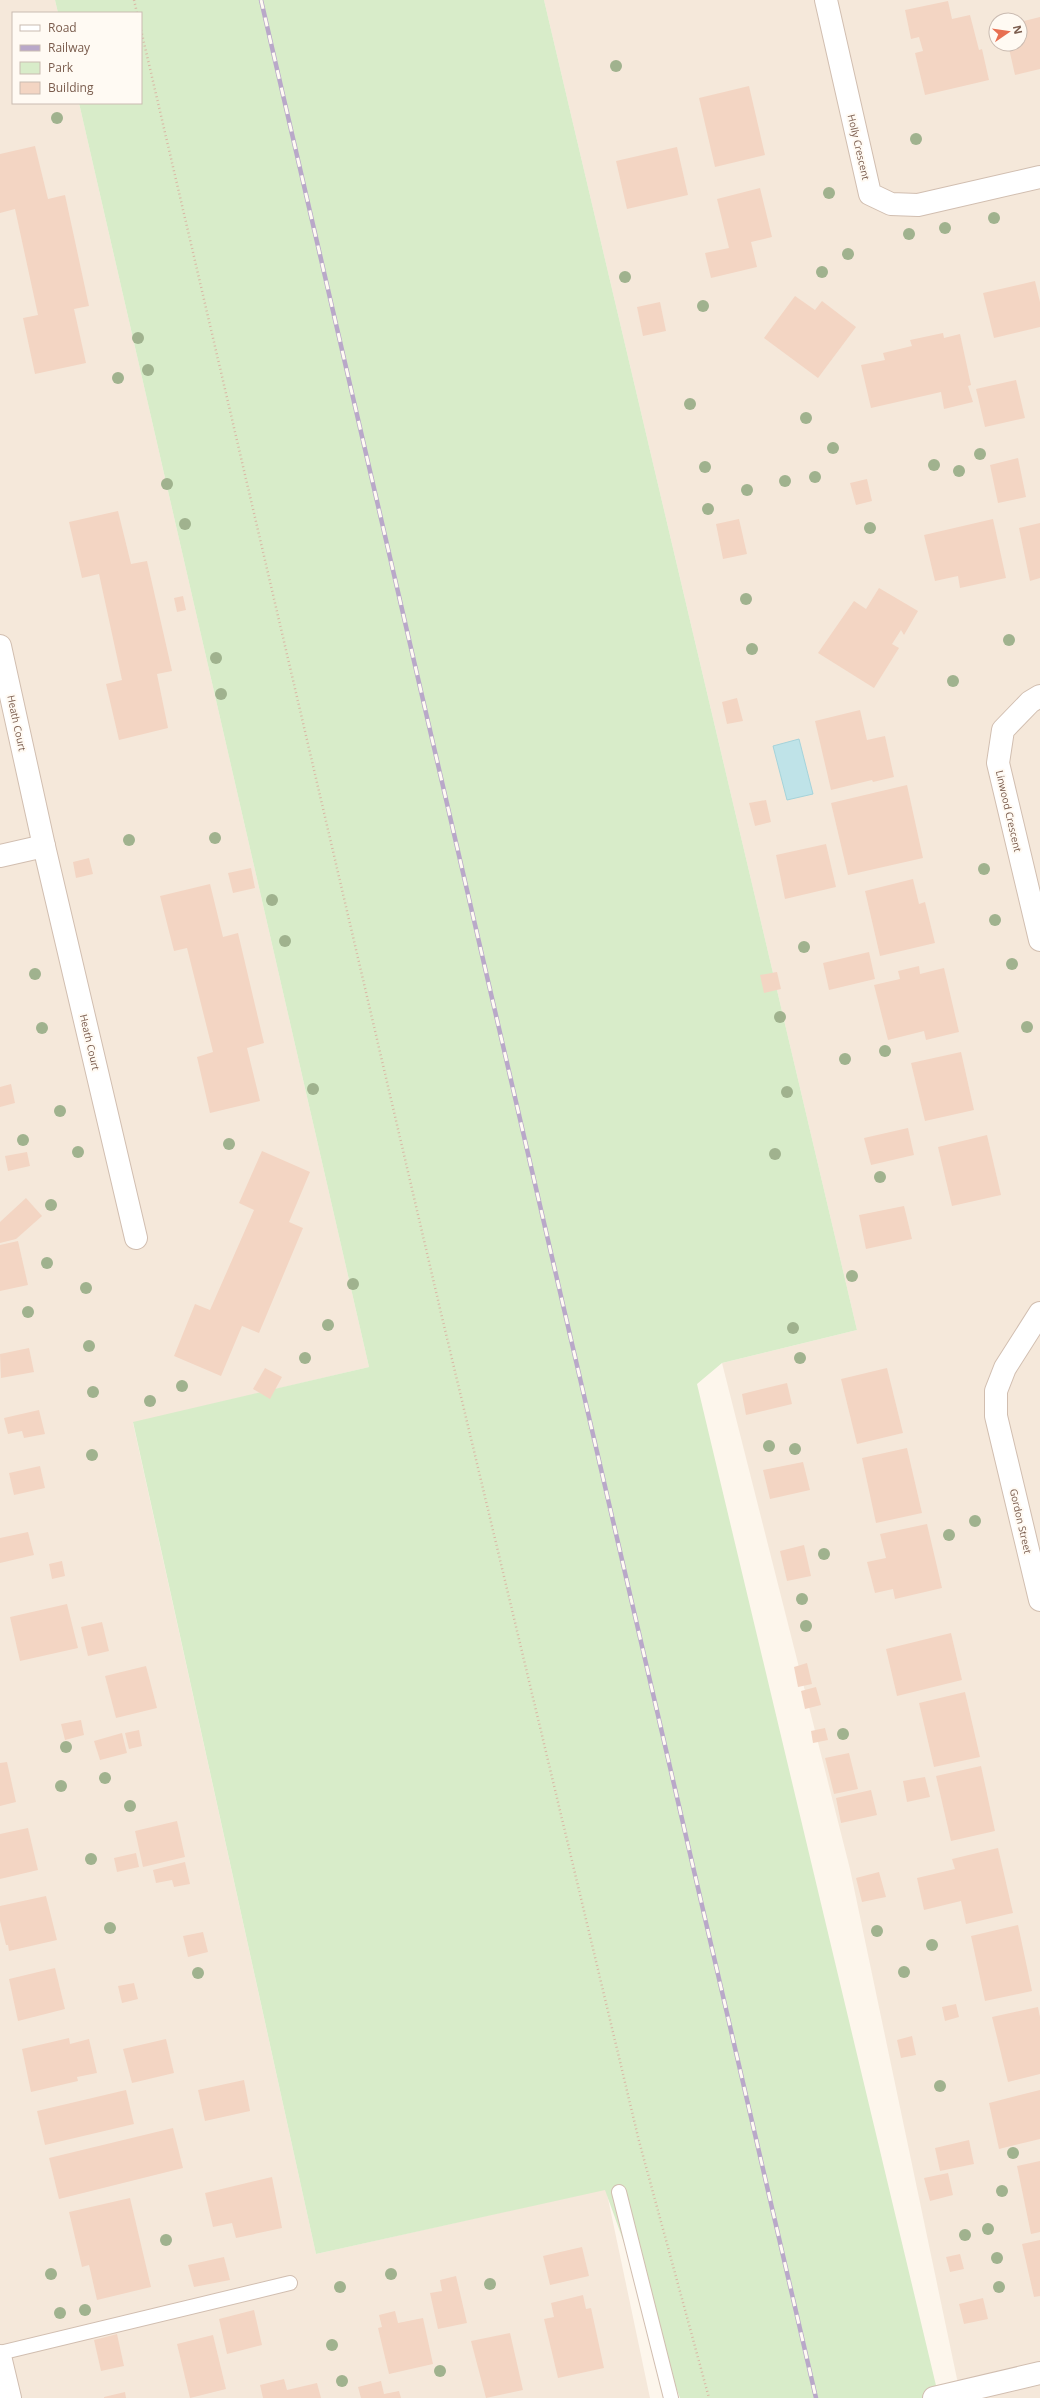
<svg xmlns="http://www.w3.org/2000/svg" width="1040" height="2398" font-family="'Open Sans',sans-serif">
<style>
.residential{fill:#f5e8da;fill-rule:evenodd}
.green{fill:#d8ecc9}
.water{fill:#bfe3e8;stroke:#a5d3da}
.building{fill:#f3d5c3}
.lines{fill:none;stroke-linecap:round;stroke-linejoin:round}
.lane-casing{stroke:#d1beb0;stroke-width:16}
.street-casing{stroke:#d1beb0;stroke-width:24}
.path{stroke:#d9b8a5;stroke-width:2.5;stroke-dasharray:1 3;stroke-linecap:butt}
.lane{stroke:#fff;stroke-width:14}
.street{stroke:#fff;stroke-width:22}
.rail-casing{stroke:#b9a8c9;stroke-width:4.5}
.rail{stroke:#fffaf3;stroke-width:3;stroke-dasharray:9;stroke-linecap:butt}
.tree{fill:#a0b28e}
.labels{text-anchor:middle;stroke-width:4;stroke-linejoin:round;paint-order:stroke}
.street-label{font-size:10px;fill:#7a5c4d;stroke:#fffaf3}
</style>
<rect width="100%" height="100%" fill="#fdf6ec"/>
<g class="residential">
<path d="M0 0H55L58 13H13V103H79L369 1367 133 1423 316 2254 606 2189 650 2398H0Z"/>
<path d="M544 0H1040V2398H961L850 1869 722 1363 857 1330ZM996 20H1020V44H996Z"/>
</g>
<path class="green" d="M55 0H544L857 1330 722 1363 697 1384 939 2398H680L605 2190 316 2254 133 1422 369 1367 79 103H141V13H58Z"/>
<path class="water" d="M799 739 813 794 787 800 773 746Z"/>
<g class="building">
<path d="M948 1 952 19 970 15 979 50 982 49 989 80 925 95 915 53 923 51 919 37 911 39 905 10Z"/>
<path d="M1040 17V69L1015 75 1008 44H1020V22Z"/>
<path d="M749 86 765 155 715 167 699 98Z"/>
<path d="M35 146 48 199 65 195 89 306 74 309 86 363 35 374 23 318 38 315 15 209 0 213V154Z"/>
<path d="M677 147 688 195 627 209 616 161Z"/>
<path d="M760 188 772 237 751 242 757 267 711 278 705 253 729 248 717 199Z"/>
<path d="M1035 281 1040 302V327L994 338 983 293Z"/>
<path d="M795 296 815 310 822 301 856 327 818 378 764 338Z"/>
<path d="M660 302 666 331 643 336 637 307Z"/>
<path d="M943 333 944 338 960 334 971 385 968 386 973 402 944 409 941 392 871 408 861 365 885 360 883 353 912 346 910 340Z"/>
<path d="M1016 380 1025 418 985 427 976 389Z"/>
<path d="M1018 458 1026 497 998 503 990 465Z"/>
<path d="M867 479 872 501 856 505 850 483Z"/>
<path d="M118 511 131 564 147 561 172 671 157 674 168 728 119 740 106 684 122 680 99 574 82 578 69 522Z"/>
<path d="M739 519 747 554 723 559 716 524Z"/>
<path d="M993 519 1006 578 960 588 958 576 935 581 924 535Z"/>
<path d="M1040 523V578L1030 581 1019 528Z"/>
<path d="M879 588 918 611 904 635 901 630 892 644 899 648 874 688 818 653 854 601 866 609Z"/>
<path d="M183 596 186 610 177 612 174 598Z"/>
<path d="M737 698 743 721 727 724 722 702Z"/>
<path d="M860 710 867 740 885 736 894 777 873 782 872 780 831 790 815 721Z"/>
<path d="M907 785 923 858 848 875 831 803Z"/>
<path d="M766 800 771 822 755 826 749 803Z"/>
<path d="M826 844 836 887 785 899 776 855Z"/>
<path d="M89 858 93 874 76 878 73 862Z"/>
<path d="M251 868 255 888 233 893 228 873Z"/>
<path d="M913 879 919 904 925 902 935 943 880 956 865 891Z"/>
<path d="M210 884 223 937 238 933 264 1043 247 1048 260 1101 210 1113 197 1057 213 1052 187 948 174 951 160 896Z"/>
<path d="M869 952 875 979 829 990 823 963Z"/>
<path d="M919 966 920 974 944 968 959 1032 926 1040 924 1031 888 1040 874 985 900 979 898 971Z"/>
<path d="M777 972 781 989 764 993 760 975Z"/>
<path d="M961 1052 974 1110 925 1121 911 1063Z"/>
<path d="M11 1084 15 1103 0 1107V1087Z"/>
<path d="M908 1128 914 1155 871 1165 864 1138Z"/>
<path d="M987 1135 1001 1195 952 1206 938 1147Z"/>
<path d="M262 1151 310 1172 289 1222 303 1228 259 1333 242 1326 221 1376 174 1356 195 1304 210 1310 254 1210 239 1203Z"/>
<path d="M27 1152 30 1166 8 1171 5 1156Z"/>
<path d="M26 1198 42 1216 16 1239 0 1243V1222Z"/>
<path d="M904 1206 912 1239 866 1249 859 1215Z"/>
<path d="M18 1241 28 1285 0 1291V1245Z"/>
<path d="M29 1348 34 1372 1 1378 0 1354Z"/>
<path d="M265 1368 282 1377 270 1399 253 1389Z"/>
<path d="M887 1368 903 1433 857 1444 841 1379Z"/>
<path d="M787 1383 792 1404 746 1415 742 1394Z"/>
<path d="M39 1410 45 1434 24 1438 22 1431 8 1434 4 1418Z"/>
<path d="M907 1448 922 1513 876 1523 862 1458Z"/>
<path d="M803 1462 810 1490 770 1499 763 1470Z"/>
<path d="M40 1466 45 1488 14 1495 9 1473Z"/>
<path d="M927 1524 942 1588 895 1599 893 1589 875 1593 867 1562 886 1558 880 1534Z"/>
<path d="M28 1532 34 1555 0 1563V1538Z"/>
<path d="M804 1545 811 1576 787 1581 780 1551Z"/>
<path d="M62 1561 65 1576 52 1579 49 1564Z"/>
<path d="M67 1604 78 1648 20 1661 10 1617Z"/>
<path d="M102 1622 109 1651 88 1656 81 1627Z"/>
<path d="M951 1633 962 1680 897 1696 886 1649Z"/>
<path d="M807 1663 812 1684 798 1687 794 1667Z"/>
<path d="M146 1666 157 1708 116 1718 105 1676Z"/>
<path d="M816 1687 821 1705 805 1709 801 1691Z"/>
<path d="M965 1692 980 1757 934 1767 919 1703Z"/>
<path d="M81 1720 84 1735 65 1740 61 1724Z"/>
<path d="M825 1728 828 1740 813 1743 811 1731Z"/>
<path d="M139 1730 142 1746 129 1749 125 1733Z"/>
<path d="M122 1733 127 1753 100 1760 94 1741Z"/>
<path d="M849 1753 858 1789 834 1794 825 1758Z"/>
<path d="M7 1762 16 1802 0 1806V1763Z"/>
<path d="M981 1766 995 1831 951 1841 936 1776Z"/>
<path d="M925 1777 930 1797 907 1802 903 1781Z"/>
<path d="M871 1790 877 1815 841 1823 836 1798Z"/>
<path d="M177 1821 185 1857 143 1867 135 1831Z"/>
<path d="M28 1828 38 1870 0 1879V1834Z"/>
<path d="M998 1848 1013 1913 966 1924 961 1901 924 1910 917 1878 955 1869 952 1859Z"/>
<path d="M136 1853 139 1867 117 1872 114 1858Z"/>
<path d="M185 1862 190 1884 174 1887 172 1880 156 1883 153 1870Z"/>
<path d="M879 1872 886 1897 862 1902 856 1878Z"/>
<path d="M46 1896 57 1940 9 1951 8 1945H6L0 1921V1906Z"/>
<path d="M1018 1925 1032 1991 985 2001 971 1936Z"/>
<path d="M203 1932 208 1952 188 1957 183 1936Z"/>
<path d="M55 1968 65 2009 18 2021 9 1979Z"/>
<path d="M134 1983 138 1999 122 2003 118 1986Z"/>
<path d="M956 2004 959 2017 945 2021 942 2007Z"/>
<path d="M1038 2007 1040 2017V2074L1008 2082 992 2017Z"/>
<path d="M912 2036 916 2055 901 2058 897 2040Z"/>
<path d="M69 2038 70 2044 89 2039 97 2073 77 2077 78 2081 31 2092 22 2049Z"/>
<path d="M166 2039 174 2073 132 2083 123 2049Z"/>
<path d="M244 2080 250 2111 205 2121 198 2090Z"/>
<path d="M126 2090 134 2124 45 2145 37 2111Z"/>
<path d="M1040 2090V2139L999 2149 989 2103Z"/>
<path d="M173 2128 183 2168 59 2199 49 2158Z"/>
<path d="M969 2140 974 2164 940 2171 935 2148Z"/>
<path d="M1040 2161V2232L1031 2234 1017 2166Z"/>
<path d="M948 2173 953 2195 930 2201 924 2178Z"/>
<path d="M272 2177 282 2228 236 2238 232 2223 213 2227 205 2193Z"/>
<path d="M130 2198 151 2287 97 2300 89 2265 82 2267 69 2212Z"/>
<path d="M1040 2240V2296L1034 2297 1022 2244Z"/>
<path d="M582 2247 589 2276 550 2285 543 2256Z"/>
<path d="M960 2254 964 2269 950 2272 946 2257Z"/>
<path d="M224 2257 230 2280 194 2287 188 2265Z"/>
<path d="M456 2276 467 2323 438 2329 430 2293 442 2291 440 2280Z"/>
<path d="M583 2295 586 2309 591 2308 604 2368 558 2378 544 2319 554 2317 551 2303Z"/>
<path d="M983 2298 988 2319 964 2324 959 2304Z"/>
<path d="M254 2310 262 2345 227 2354 219 2319Z"/>
<path d="M395 2311 398 2323 423 2318 433 2364 389 2374 378 2328 382 2327 379 2315Z"/>
<path d="M510 2333 523 2390 486 2398 471 2341Z"/>
<path d="M117 2334 124 2366 101 2371 94 2340Z"/>
<path d="M213 2335 226 2389 190 2398 177 2344Z"/>
<path d="M284 2379 287 2390 317 2383 321 2398H263L260 2385Z"/>
<path d="M381 2381 384 2394 399 2391 401 2398H361L358 2387Z"/>
<path d="M125 2392 126 2398H104V2397Z"/>
</g>
<g class="lines">
<defs>
<g id="lane">
<path d="M619 2192 671 2398"/>
<path d="M0 2353 290 2283"/>
</g>
<g id="street">
<path d="M826 0 870 194 891 204 918 205 1040 177"/>
<path d="M0 646 44 846 136 1238"/>
<path d="M1040 696 1030 702 1003 730 998 763 1040 940"/>
<path d="M0 856 44 846"/>
<path d="M1040 1313 1005 1368 996 1391V1416L1040 1600"/>
<path d="M0 2356 10 2398"/>
<path d="M934 2398 1040 2373"/>
</g>
</defs>
<use href="#lane" class="lane-casing"/>
<use href="#street" class="street-casing"/>
<g class="path">
<path d="M134 0 137 13"/>
<path d="M141 30 441 1313 639 2141 709 2398"/>
</g>
<use href="#lane" class="lane"/>
<use href="#street" class="street"/>
<defs>
<path id="rail" d="M261 0 816 2398"/>
</defs>
<use href="#rail" class="rail-casing"/>
<use href="#rail" class="rail"/>
</g>
<g class="tree">
<circle cx="616" cy="66" r="6"/>
<circle cx="57" cy="118" r="6"/>
<circle cx="916" cy="139" r="6"/>
<circle cx="829" cy="193" r="6"/>
<circle cx="994" cy="218" r="6"/>
<circle cx="945" cy="228" r="6"/>
<circle cx="909" cy="234" r="6"/>
<circle cx="848" cy="254" r="6"/>
<circle cx="822" cy="272" r="6"/>
<circle cx="625" cy="277" r="6"/>
<circle cx="703" cy="306" r="6"/>
<circle cx="138" cy="338" r="6"/>
<circle cx="148" cy="370" r="6"/>
<circle cx="118" cy="378" r="6"/>
<circle cx="690" cy="404" r="6"/>
<circle cx="806" cy="418" r="6"/>
<circle cx="833" cy="448" r="6"/>
<circle cx="980" cy="454" r="6"/>
<circle cx="934" cy="465" r="6"/>
<circle cx="705" cy="467" r="6"/>
<circle cx="959" cy="471" r="6"/>
<circle cx="815" cy="477" r="6"/>
<circle cx="785" cy="481" r="6"/>
<circle cx="167" cy="484" r="6"/>
<circle cx="747" cy="490" r="6"/>
<circle cx="708" cy="509" r="6"/>
<circle cx="185" cy="524" r="6"/>
<circle cx="870" cy="528" r="6"/>
<circle cx="746" cy="599" r="6"/>
<circle cx="1009" cy="640" r="6"/>
<circle cx="752" cy="649" r="6"/>
<circle cx="216" cy="658" r="6"/>
<circle cx="953" cy="681" r="6"/>
<circle cx="221" cy="694" r="6"/>
<circle cx="215" cy="838" r="6"/>
<circle cx="129" cy="840" r="6"/>
<circle cx="984" cy="869" r="6"/>
<circle cx="272" cy="900" r="6"/>
<circle cx="995" cy="920" r="6"/>
<circle cx="285" cy="941" r="6"/>
<circle cx="804" cy="947" r="6"/>
<circle cx="1012" cy="964" r="6"/>
<circle cx="35" cy="974" r="6"/>
<circle cx="780" cy="1017" r="6"/>
<circle cx="1027" cy="1027" r="6"/>
<circle cx="42" cy="1028" r="6"/>
<circle cx="885" cy="1051" r="6"/>
<circle cx="845" cy="1059" r="6"/>
<circle cx="313" cy="1089" r="6"/>
<circle cx="787" cy="1092" r="6"/>
<circle cx="60" cy="1111" r="6"/>
<circle cx="23" cy="1140" r="6"/>
<circle cx="229" cy="1144" r="6"/>
<circle cx="78" cy="1152" r="6"/>
<circle cx="775" cy="1154" r="6"/>
<circle cx="880" cy="1177" r="6"/>
<circle cx="51" cy="1205" r="6"/>
<circle cx="47" cy="1263" r="6"/>
<circle cx="852" cy="1276" r="6"/>
<circle cx="353" cy="1284" r="6"/>
<circle cx="86" cy="1288" r="6"/>
<circle cx="28" cy="1312" r="6"/>
<circle cx="328" cy="1325" r="6"/>
<circle cx="793" cy="1328" r="6"/>
<circle cx="89" cy="1346" r="6"/>
<circle cx="305" cy="1358" r="6"/>
<circle cx="800" cy="1358" r="6"/>
<circle cx="182" cy="1386" r="6"/>
<circle cx="93" cy="1392" r="6"/>
<circle cx="150" cy="1401" r="6"/>
<circle cx="769" cy="1446" r="6"/>
<circle cx="795" cy="1449" r="6"/>
<circle cx="92" cy="1455" r="6"/>
<circle cx="975" cy="1521" r="6"/>
<circle cx="949" cy="1535" r="6"/>
<circle cx="824" cy="1554" r="6"/>
<circle cx="802" cy="1599" r="6"/>
<circle cx="806" cy="1626" r="6"/>
<circle cx="843" cy="1734" r="6"/>
<circle cx="66" cy="1747" r="6"/>
<circle cx="105" cy="1778" r="6"/>
<circle cx="61" cy="1786" r="6"/>
<circle cx="130" cy="1806" r="6"/>
<circle cx="91" cy="1859" r="6"/>
<circle cx="110" cy="1928" r="6"/>
<circle cx="877" cy="1931" r="6"/>
<circle cx="932" cy="1945" r="6"/>
<circle cx="904" cy="1972" r="6"/>
<circle cx="198" cy="1973" r="6"/>
<circle cx="940" cy="2086" r="6"/>
<circle cx="1013" cy="2153" r="6"/>
<circle cx="1002" cy="2191" r="6"/>
<circle cx="988" cy="2229" r="6"/>
<circle cx="965" cy="2235" r="6"/>
<circle cx="166" cy="2240" r="6"/>
<circle cx="997" cy="2258" r="6"/>
<circle cx="51" cy="2274" r="6"/>
<circle cx="391" cy="2274" r="6"/>
<circle cx="490" cy="2284" r="6"/>
<circle cx="340" cy="2287" r="6"/>
<circle cx="999" cy="2287" r="6"/>
<circle cx="85" cy="2310" r="6"/>
<circle cx="60" cy="2313" r="6"/>
<circle cx="332" cy="2345" r="6"/>
<circle cx="440" cy="2371" r="6"/>
<circle cx="342" cy="2381" r="6"/>
</g>
<g class="labels">
<g class="street-label">
<text transform="translate(859 147) rotate(77)" y="4">Holly Crescent</text>
<text transform="translate(17 723) rotate(78)" y="4">Heath Court</text>
<text transform="translate(1009 811) rotate(77)" y="4">Linwood Crescent</text>
<text transform="translate(90 1042) rotate(77)" y="4">Heath Court</text>
<text transform="translate(1021 1521) rotate(77)" y="4">Gordon Street</text>
</g>
</g>
<rect x="12" y="12" width="130" height="92" fill="#fffaf3" stroke="#cabbb1"/>
<rect x="20" y="25" width="20" height="6" fill="#ffffff" stroke="#cabbb1"/>
<text x="48" y="32" font-size="12" fill="#7a5c4d">Road</text>
<rect x="20" y="45" width="20" height="6" fill="#b9a8c9" stroke="#cabbb1"/>
<text x="48" y="52" font-size="12" fill="#7a5c4d">Railway</text>
<rect x="20" y="62" width="20" height="12" fill="#d8ecc9" stroke="#cabbb1"/>
<text x="48" y="72" font-size="12" fill="#7a5c4d">Park</text>
<rect x="20" y="82" width="20" height="12" fill="#f3d5c3" stroke="#cabbb1"/>
<text x="48" y="92" font-size="12" fill="#7a5c4d">Building</text>
<g transform="translate(1008 32) rotate(77)"><circle r="19" fill="#fffaf3" stroke="#cabbb1"/>
<path d="M0-3L7 15L0 10L-7 15Z" fill="#e76f51"/>
<text y="-6" font-size="11" font-weight="bold" text-anchor="middle" fill="#7a5c4d">N</text>
</g>
</svg>
